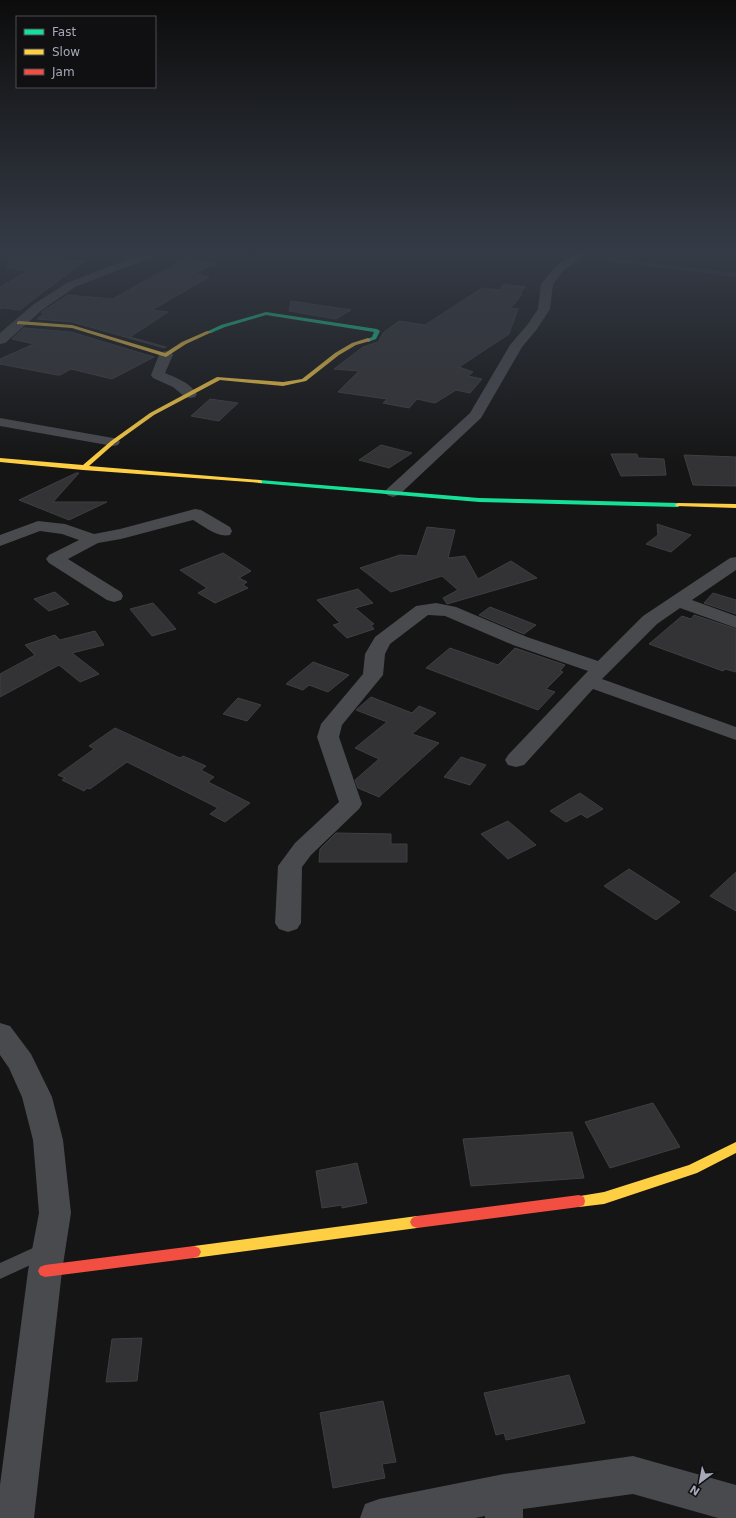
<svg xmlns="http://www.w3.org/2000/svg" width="736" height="1518" font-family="'DejaVu Sans',sans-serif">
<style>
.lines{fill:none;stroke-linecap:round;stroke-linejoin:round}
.stream{stroke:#272f38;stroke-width:3.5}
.building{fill:#333335;stroke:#3e3f42}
.lane{fill:#494a4e;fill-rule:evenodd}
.street{fill:#494a4e;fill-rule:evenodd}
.fast{fill:#16e098;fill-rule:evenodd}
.slow{fill:#ffcf43;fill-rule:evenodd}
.jam{fill:#f24e42;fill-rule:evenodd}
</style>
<rect width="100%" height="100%" fill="#151515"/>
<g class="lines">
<g class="stream">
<path d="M543 252 551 253"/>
<path d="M603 259 736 275"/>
</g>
</g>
<g class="building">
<path d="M9 255 85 261 46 290 40 293H42L20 310 3 308 0 309V287L28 271 7 268Z"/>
<path d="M185 258 217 264 194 273 209 277 152 310 168 312 130 337 166 347 164 348 72 322 37 319 44 313H41L43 311 68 295 113 299Z"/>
<path d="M504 284 525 287 520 294H522L511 308 518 309 509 334 459 367 473 372 468 376 482 379 470 393 456 390 435 403 417 399 409 408 383 403 387 399 338 392 359 371 334 369 363 347 378 342 384 332 399 321 425 325 482 288 499 290Z"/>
<path d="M291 301 351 310 336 319 289 311Z"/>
<path d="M24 328 71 332 154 357 112 379 71 369 60 375H57L0 364V359L34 344 12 339Z"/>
<path d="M210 399 238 403 219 421 191 416Z"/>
<path d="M381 445 412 453 389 468 359 460Z"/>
<path d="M611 454H637L638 458 664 459 666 475 621 476Z"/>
<path d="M684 455 736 457V486L693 485Z"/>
<path d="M76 473H79L53 502H107L69 520 19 500Z"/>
<path d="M657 524 691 535 671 552 646 544 658 535Z"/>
<path d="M427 527 455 530 448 558 465 556 478 579 511 561 537 578 447 604 443 598 458 590 442 576 391 592 360 568 400 555 417 556Z"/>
<path d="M223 553 251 571 239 578 247 582 243 585 248 588 215 603 198 593 207 588 180 570Z"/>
<path d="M358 589 373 603 355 608 374 624 371 625 374 629 347 638 333 625 340 623 317 600Z"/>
<path d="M55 592 69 604 49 611 34 599Z"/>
<path d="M713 593 736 600V614L704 603Z"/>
<path d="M153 603 164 615 176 629 152 636 130 609Z"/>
<path d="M490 607 536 625 524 634 479 615Z"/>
<path d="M694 615 736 629V672L725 669 723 671 649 644 682 616 691 619Z"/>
<path d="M95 631 104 645 72 653 99 674 80 682 59 665 0 697V674L35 655 25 645 55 635 60 640Z"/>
<path d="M450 648 498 665 515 648 565 665 560 671 563 672 546 689 555 692 538 710 426 668Z"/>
<path d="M313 662 349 675 328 692 309 685 303 690 286 684Z"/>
<path d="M371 697 412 713 419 706 436 713 412 734 439 743 379 797 358 788 355 780 379 759 355 748 387 722 356 710Z"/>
<path d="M238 698 261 705 247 721 223 714Z"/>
<path d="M115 728 180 758 183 756 206 766 201 770 214 777 208 782 250 803 225 822 210 814 218 808 127 762 90 789 87 788 84 791 62 780 65 778 58 775 94 749 89 746Z"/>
<path d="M461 757 486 765 470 785 444 777Z"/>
<path d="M580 793 603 809 587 818 581 814 566 822 550 811Z"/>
<path d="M508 821 536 845 508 859 481 834Z"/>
<path d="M336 833 391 834V844H407V862H319L320 849Z"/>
<path d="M629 869 680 902 656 920 604 886Z"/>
<path d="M736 872V911L710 896Z"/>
<path d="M653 1103 680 1147 610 1168 585 1122Z"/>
<path d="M572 1132 584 1178 471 1186 463 1139Z"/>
<path d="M357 1163 367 1203 342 1208V1205L322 1208 316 1171Z"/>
<path d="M142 1338 137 1381 106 1382 112 1339Z"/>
<path d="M569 1375 585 1423 506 1440 504 1433 496 1435 484 1393Z"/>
<path d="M383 1401 396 1462 382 1464 385 1478 333 1488 320 1413Z"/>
</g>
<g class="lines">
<path class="lane" d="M44 1243 50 1246 52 1251 50 1256 0 1279V1263Z"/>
<g class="street">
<path d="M146 252H161L160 254 75 287 42 310 5 343 0 344V333L34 304 67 283Z"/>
<path d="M576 252H588L562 272 553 284 550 309 537 329 522 347 481 418 399 495 393 497 387 495 385 492 387 489 470 413 510 345 528 324 538 309 541 284 554 268Z"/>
<path d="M166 351 171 352 173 355 165 373C177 378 190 383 197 394L195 397 190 398 185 397 173 387 153 378 151 375 159 355 161 352Z"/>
<path d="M0 418 113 438 118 439 120 442 118 445 113 446 0 426Z"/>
<path d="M195 509 201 510 230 527 232 531 230 535C217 538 204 526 193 520L121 539 98 543 68 559 121 592 123 596 121 600 114 602 107 600 49 563 46 559 49 555 79 540 62 534 40 531 0 546V535L38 521 65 524 94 534 120 529Z"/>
<path d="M736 557V570L692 600 736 616V628L680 608 657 624 602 679 736 727V740L593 689 524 765 516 767 508 765 505 760 508 755 588 671 513 645 445 616 428 615 390 644 385 654 383 675 342 725 339 737 362 804 359 809 311 855 302 867 301 923 297 929 288 932 279 929 275 923 278 866 295 843 339 802 317 737 321 724 363 674 365 654 375 637 416 606 436 603 456 607 527 637 598 661 643 616 730 558Z"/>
<path d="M0 1023 10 1026 31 1054 52 1097 63 1140 71 1213 62 1271 34 1518H0V1485L28 1271 39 1213 33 1140 22 1097 9 1068 0 1055Z"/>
<path d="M633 1456 736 1485V1518H718L633 1494 523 1509V1518H485V1516L475 1518H360L365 1504 379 1499 504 1474Z"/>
</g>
<g class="fast">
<path d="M266 312 377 329 380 331 376 339 368 342 365 340 372 337 374 332 266 315 225 327 211 333 206 332 221 325Z"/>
<path d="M260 480 479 498 678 503 681 505 678 507 479 502 258 483V481Z"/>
</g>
<g class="slow">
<path d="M19 321 72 325 165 353 182 342 207 331 212 332 186 344 166 357 72 328 17 324V322Z"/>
<path d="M368 338 370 339V341L356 345 339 355 306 381 283 386 220 380 154 415 115 443 89 466 260 480 262 481V483L83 470 0 462V458L83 465 111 441 150 413 217 377 283 382 302 379 335 353 352 343Z"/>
<path d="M678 503 736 504V508L676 506 675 505Z"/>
<path d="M736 1142V1153L697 1173 604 1204 579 1207 574 1205 573 1201 574 1197 604 1192 689 1165Z"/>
<path d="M417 1216 422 1218 424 1222 422 1226 417 1228 194 1258 189 1256 187 1252 189 1248 194 1246Z"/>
</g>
<g class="jam">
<path d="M579 1195 584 1197 585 1201 584 1205 579 1207 417 1228 412 1226 410 1222 412 1218 417 1216Z"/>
<path d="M194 1246 199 1248 201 1252 199 1256 194 1258 45 1277 40 1275 38 1271 40 1267 45 1265Z"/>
</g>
</g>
<linearGradient id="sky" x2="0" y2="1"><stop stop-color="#0c0c0c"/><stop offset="0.54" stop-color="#353b46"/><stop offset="1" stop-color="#353b46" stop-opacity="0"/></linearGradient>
<rect width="736" height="465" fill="url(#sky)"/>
<rect x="16" y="16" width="140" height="72" fill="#100f11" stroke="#4c4d54"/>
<rect x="24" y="29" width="20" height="6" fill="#16e098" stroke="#4c4d54"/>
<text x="52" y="36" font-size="12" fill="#a5a9b8">Fast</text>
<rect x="24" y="49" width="20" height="6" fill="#ffcf43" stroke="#4c4d54"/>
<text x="52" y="56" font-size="12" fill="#a5a9b8">Slow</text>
<rect x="24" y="69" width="20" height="6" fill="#f24e42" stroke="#4c4d54"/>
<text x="52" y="76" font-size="12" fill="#a5a9b8">Jam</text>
<g transform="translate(700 1482) rotate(212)" stroke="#100f11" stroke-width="3" paint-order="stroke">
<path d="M0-3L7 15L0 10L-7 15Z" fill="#a5a9b8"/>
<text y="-6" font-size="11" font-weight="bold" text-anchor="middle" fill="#a5a9b8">N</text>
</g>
</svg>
